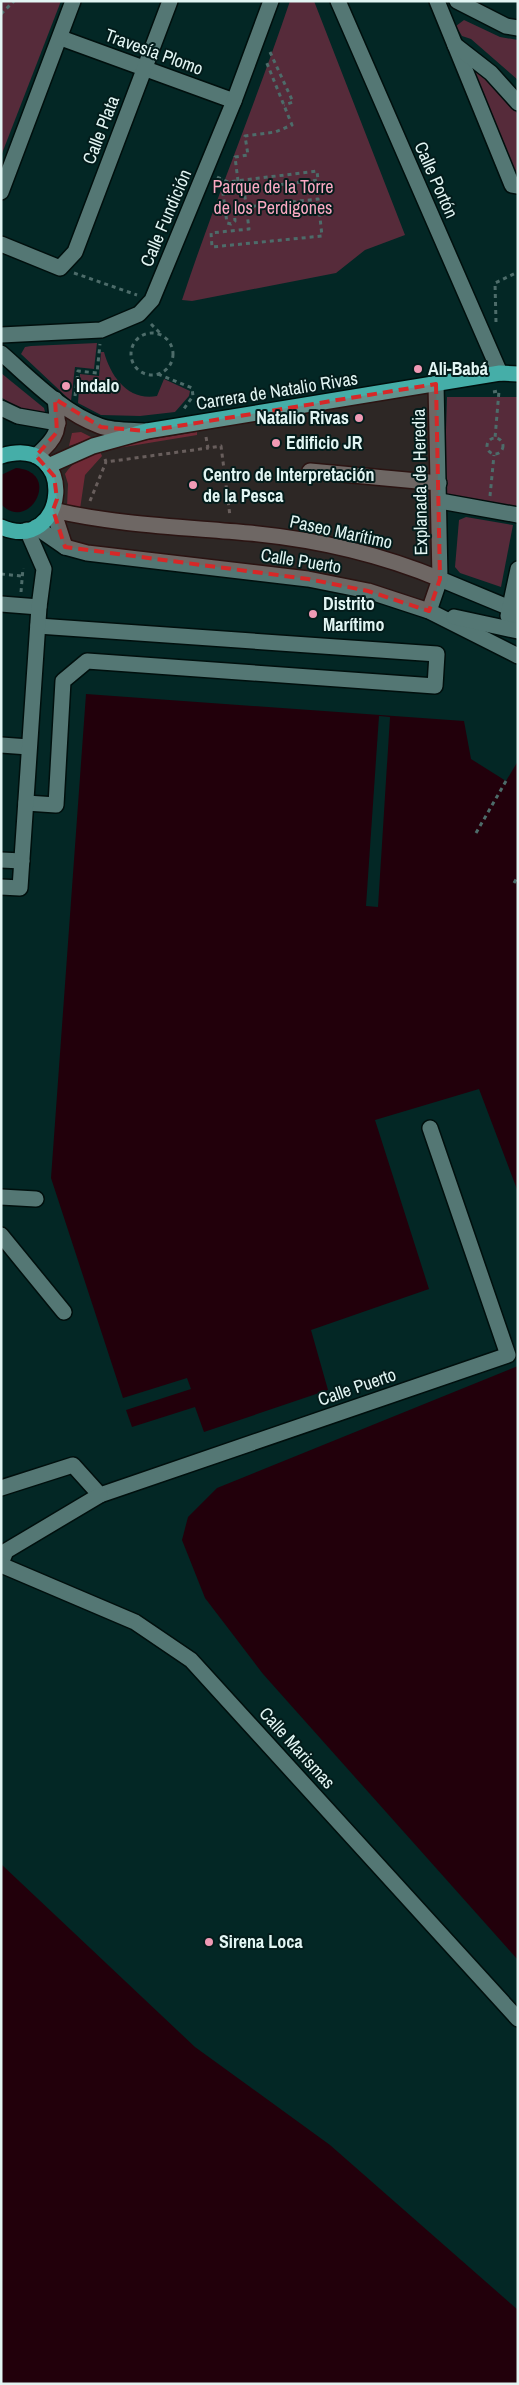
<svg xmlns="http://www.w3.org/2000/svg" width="519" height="2385" font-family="'Archivo Narrow',sans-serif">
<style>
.green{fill:#562b3a}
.water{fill:#22000b}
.pier{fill:#032725}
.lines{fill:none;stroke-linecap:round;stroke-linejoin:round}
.street-casing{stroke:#000f0d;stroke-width:18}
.secondary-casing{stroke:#000f0d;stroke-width:18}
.highway-casing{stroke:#000f0d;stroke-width:18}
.path{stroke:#4d6c6a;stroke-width:3;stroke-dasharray:4 4;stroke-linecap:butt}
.street{stroke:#547774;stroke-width:15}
.secondary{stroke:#547774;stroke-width:15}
.highway{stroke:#45aea8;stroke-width:15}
.marked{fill:#d62828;fill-opacity:0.2;stroke:#d62828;stroke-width:4;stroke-dasharray:10 6;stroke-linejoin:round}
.poi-dot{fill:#f09ab5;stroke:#031c1b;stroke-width:2}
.labels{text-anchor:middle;stroke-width:4;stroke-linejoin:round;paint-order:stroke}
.street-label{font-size:18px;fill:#e2f5f3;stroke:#031c1b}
.park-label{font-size:18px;fill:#faa8c2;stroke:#031c1b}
.poi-label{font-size:18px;font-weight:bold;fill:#e2f5f3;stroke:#031c1b;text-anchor:start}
</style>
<rect width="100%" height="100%" fill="#032725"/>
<g class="green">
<path d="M1 1H61L1 156Z"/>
<path d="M290 1H314L405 235 365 250 336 273 192 301 182 300C215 200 256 102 290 1Z"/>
<path d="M464 20 500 37 518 40V80L471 39 462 36 456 26Z"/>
<path d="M467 62 506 95 518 115V177Z"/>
<path d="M97 343 94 369 75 367 71 401 21 354 25 347 31 346Z"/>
<path d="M101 352H104C111 377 128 401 157 396L164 379 190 391 189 396 175 412 140 416 101 415 78 403 80 374 99 376Z"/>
<path d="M1 373 44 408 45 412 30 417 1 397Z"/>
<path d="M447 397H518V509L444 496Z"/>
<path d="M81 432 93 438 69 446 72 433Z"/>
<path d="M197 432V435L112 449 111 446Z"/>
<path d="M99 449 102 456 85 475 80 509 67 507 68 484 65 474C72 462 86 455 99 449Z"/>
<path d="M466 517 513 525 501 587 460 573 455 567 459 520Z"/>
</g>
<g class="water">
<path d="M16 468C63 472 29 534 1 504V475Z"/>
<path d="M86 694 464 721 471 759 506 781 518 761V1192L479 1089 375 1120 429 1289 311 1330 328 1390 204 1432 195 1407 132 1427 126 1410 191 1389 187 1378 123 1398 51 1178Z"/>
<path d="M518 1366V1960L263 1674 205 1598 182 1540 188 1517 217 1488Z"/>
<path d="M1 1864 195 2047 330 2145 518 2310V2384H1Z"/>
</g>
<path class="pier" d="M379 716 390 717 378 907 366 906Z"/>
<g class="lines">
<defs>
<g id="street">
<path d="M437 1 512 185 518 186"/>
<path d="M457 1 506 26 518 28"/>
<path d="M61 38 234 101"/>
<path d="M455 45 491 73 518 103"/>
<path d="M1 192 73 1"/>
<path d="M1 244 60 268 75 252 170 1"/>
<path d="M436 384 440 579 510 608 518 619"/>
<path d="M1 408 18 416 58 423"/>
<path d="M310 471 439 483"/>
<path d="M440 501 518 515"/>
<path d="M53 510C117 525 183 527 249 533 313 539 380 554 440 579L429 611"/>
<path d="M1 604 39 607"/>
<path d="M508 616 518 569"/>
<path d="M1 745 29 747"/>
<path d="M26 803 56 805 63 681 87 661 435 686 437 654 38 626"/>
<path d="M1 860 22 861"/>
<path d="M1 887 20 888 39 607 44 569 27 530"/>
<path d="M1 1197 36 1199"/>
<path d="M1 1235 64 1312"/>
<path d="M1 1488 73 1465 100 1495 508 1355 430 1128"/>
<path d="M1 1563 6 1551 100 1495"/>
<path d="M1 1565 135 1622 191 1660 518 2019"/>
</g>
<g id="secondary">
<path d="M338 1 500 373"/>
<path d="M1 335 101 330 139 314 152 300 234 101 271 1"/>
<path d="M1 353C31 379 62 412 100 426 113 431 132 430 146 431"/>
<path d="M36 456C60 434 59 431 55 399"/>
<path d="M53 510 65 547"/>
<path d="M36 527 65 547 87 553 308 579 368 591 429 611 518 656"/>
<path d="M454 617 518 631"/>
</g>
<g id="highway">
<path d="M1 456C80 432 68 556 1 527"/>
<path d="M48 466 93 446 147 431 500 373 518 374"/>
</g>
</defs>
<use href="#street" class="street-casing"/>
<use href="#secondary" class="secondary-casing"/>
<use href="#highway" class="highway-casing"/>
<g class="path">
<path d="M1 14 14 1"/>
<path d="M270 52 293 102 284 105"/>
<path d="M217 177 228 182 317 171 318 180 244 189 249 229 211 233 212 247 322 236 318 199 246 207 234 208 235 221 231 224 227 223 221 179"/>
<path d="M238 181 235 157 248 155 245 136 275 132 292 125 266 61"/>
<path d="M74 273 137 295"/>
<path d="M496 322 495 283 518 272"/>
<path d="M151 324 161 334"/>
<circle cx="152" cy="354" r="21"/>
<path d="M158 374 192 388 193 396 183 410"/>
<path d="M493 392 499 391 495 438"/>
<path d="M75 396 78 371 97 373 100 344"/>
<path d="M206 437 208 448 221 446 230 516"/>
<circle cx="495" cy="446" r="8"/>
<path d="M105 459 106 462 208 448"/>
<path d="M490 496 494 455"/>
<path d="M90 501 106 462"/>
<path d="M1 574 22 576"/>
<path d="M21 592 23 568"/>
<path d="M476 833 506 781"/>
<path d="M514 883 518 876"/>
</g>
<use href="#street" class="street"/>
<use href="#secondary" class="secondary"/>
<use href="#highway" class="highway"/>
</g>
<path class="marked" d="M436 384 440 579 429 611 368 591 308 579 65 547 53 510 57 499 54 476 36 456 57 432 55 399 101 427 147 431Z"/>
<g class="poi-dot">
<circle cx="418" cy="369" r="5"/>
<circle cx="66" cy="386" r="5"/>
<circle cx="359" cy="418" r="5"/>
<circle cx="276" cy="443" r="5"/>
<circle cx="193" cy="485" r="5"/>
<circle cx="313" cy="614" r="5"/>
<circle cx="209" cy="1942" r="5"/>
</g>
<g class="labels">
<g class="street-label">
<text transform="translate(154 52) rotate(20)" y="6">Travesía Plomo</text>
<text transform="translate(101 130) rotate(-69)" y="6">Calle Plata</text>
<text transform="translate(436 180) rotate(66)" y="6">Calle Portón</text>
<text transform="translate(166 218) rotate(-67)" y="6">Calle Fundición</text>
<text transform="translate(277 391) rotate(-9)" y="6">Carrera de Natalio Rivas</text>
<text transform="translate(420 482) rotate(-91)" y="6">Explanada de Heredia</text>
<text transform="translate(341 532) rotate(12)" y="6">Paseo Marítimo</text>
<text transform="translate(301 561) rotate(9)" y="6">Calle Puerto</text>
<text transform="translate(357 1387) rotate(-19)" y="6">Calle Puerto</text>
<text transform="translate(297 1748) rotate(48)" y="6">Calle Marismas</text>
</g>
<g class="park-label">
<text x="273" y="193">Parque de la Torre<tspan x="273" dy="21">de los Perdigones</tspan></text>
</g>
<g class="poi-label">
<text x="428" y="375">Ali-Babá</text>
<text x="76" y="392">Indalo</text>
<text x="349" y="424" text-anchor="end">Natalio Rivas</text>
<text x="286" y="449">Edificio JR</text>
<text x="203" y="481">Centro de Interpretación<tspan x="203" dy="21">de la Pesca</tspan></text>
<text x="323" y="610">Distrito<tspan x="323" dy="21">Marítimo</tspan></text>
<text x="219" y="1948">Sirena Loca</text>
</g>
</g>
<rect width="519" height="2385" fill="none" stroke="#e2f5f3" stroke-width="5"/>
</svg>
